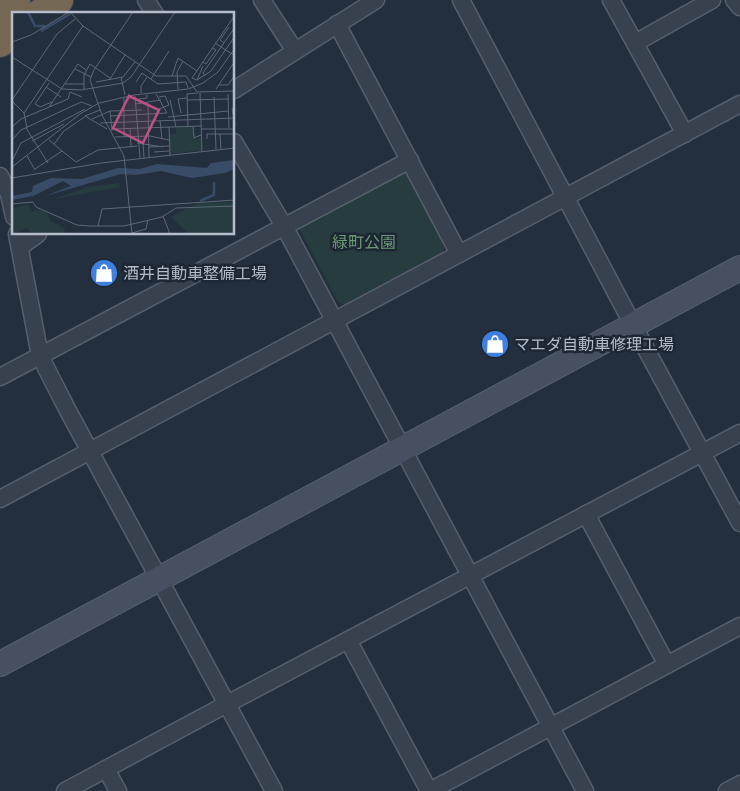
<svg xmlns="http://www.w3.org/2000/svg" width="740" height="791" font-family="Rubik,'Noto Sans JP',sans-serif">
<style>
.green{fill:#263c3f}
.lines{fill:none;stroke-linecap:round;stroke-linejoin:round}
.street-casing{stroke:#565f6c;stroke-width:19}
.secondary-casing{stroke:#565f6c;stroke-width:26}
.highway-casing{stroke:#434c59;stroke-width:30}
.street{stroke:#38414e;stroke-width:16}
.secondary{stroke:#465061;stroke-width:24}
.highway{stroke:#746855;stroke-width:28}
.labels{text-anchor:middle;stroke-width:5;stroke-linejoin:round;paint-order:stroke}
.park-label{font-size:16px;fill:#6b9a76;stroke:#1d2633}
.poi-label{font-size:16px;fill:#b4bcc9;stroke:#1d2633;text-anchor:start}
.inset-river{fill:none;stroke:#394c67;stroke-width:2.5}
.inset-road{fill:none;stroke:#5e6776;stroke-width:1}
.view{fill:#bd5182;fill-opacity:0.15;stroke:#bd5182;stroke-width:2.5}
.inset-edge{fill:none;stroke:#b4bcc9;stroke-width:2.5}
</style>
<rect width="100%" height="100%" fill="#242f3e"/>
<path class="green" d="M398 171 408 174 444 245 443 254 345 305 338 302 300 230 302 222Z"/>
<g class="lines">
<defs>
<g id="street">
<path d="M146 0 155 14"/>
<path d="M262 0 295 51"/>
<path d="M461 0 633 325 740 523"/>
<path d="M611 0 685 134"/>
<path d="M734 0 740 7"/>
<path d="M337 24 459 254"/>
<path d="M635 43 712 0"/>
<path d="M234 90 376 0"/>
<path d="M234 142 284 226 585 791"/>
<path d="M0 176 9 194 14 217"/>
<path d="M17 234 40 356 66 407 274 791"/>
<path d="M20 247 38 234"/>
<path d="M0 377 410 160"/>
<path d="M0 499 740 104"/>
<path d="M586 514 667 665"/>
<path d="M348 640 429 791"/>
<path d="M106 769 118 791"/>
<path d="M65 791 227 704 740 433"/>
<path d="M430 791 740 626"/>
<path d="M727 791 740 784"/>
</g>
<path id="secondary" d="M0 664 740 268"/>
<g id="highway">
<path d="M0 12 16 0"/>
<path d="M39 14 59 0"/>
<path d="M0 43 14 32"/>
</g>
</defs>
<use href="#street" class="street-casing"/>
<use href="#secondary" class="secondary-casing"/>
<use href="#highway" class="highway-casing"/>
<use href="#street" class="street"/>
<use href="#secondary" class="secondary"/>
<use href="#highway" class="highway"/>
</g>
<defs>
<symbol id="shop-disc" viewBox="-11 -11 22 22"><circle r="9.5" fill="#3f7fe0" stroke="#1d2633"/><path d="M-5-2.5h2.3a2.7 3.5 0 0 1 5.4 0H5L5.5 6h-11ZM-1.5-2.5h3a1.5 2.3 0 0 0-3 0Z" fill="#fff"/></symbol>
</defs>
<g fill-rule="evenodd">
<use href="#shop-disc" x="88" y="257" width="32" height="32"/>
<use href="#shop-disc" x="479" y="328" width="32" height="32"/>
</g>
<g class="labels">
<g class="park-label">
<text x="364" y="248">緑町公園</text>
</g>
<g class="poi-label">
<text x="123" y="279">酒井自動車整備工場</text>
<text x="514" y="350">マエダ自動車修理工場</text>
</g>
</g>
<g transform="translate(12 12)">
<rect width="222" height="222" fill="#242f3e"/>
<path d="M164 115H181L184 128 189 125 190 138 158 142 157 122H164ZM107 171 108 175 42 187 76 175ZM222 190V222H177L159 205 186 191ZM16 192 20 200 25 197 35 200 38 209 53 216 52 222H20L15 216 0 222V197Z" fill="#263c3f"/>
<path d="M222 148V157L213 161 180 166 149 159 124 163 109 162 33 184 59 174 51 169 21 184 0 188V184L20 180 21 174 39 166 70 167 106 156 128 157 145 152 195 156 199 151Z" fill="#394c67"/>
<path class="inset-river" d="M16 0 23 14H33M29 19 58 2M188 189 202 183V170"/>
<path class="inset-road" d="M58 0 71 14 144 64H174L185 80 223 79M0 30 19 23 57 0M203 31 223 44M212 31 208 28 217 15M0 45 50 77 69 78 111 71 119 65 163 0M191 50 194 52 204 38 200 36M63 57 79 65M160 64 166 46 185 59M193 64 191 61 223 15M109 65 113 83M98 67 113 43M139 67 157 39M185 68 180 66 223 3M185 68 199 59 223 24M185 68 191 54M84 70 111 65 123 50M124 70 130 61 146 72 174 70 176 76M37 71 23 92 28 95 40 90M53 72H72M207 73H216L223 63M34 75 49 85M72 77V63L78 52 98 66M166 77 165 60 171 49M204 77 223 49M129 81V74L135 65M188 81 190 139M144 82 155 101M216 82 217 116M123 84 128 146M202 85 204 137M112 86V125M0 88 45 22 63 7M158 88 164 115M175 88 216 87M0 89 12 101 15 116M136 91 137 145M123 92 149 88M128 92 127 87 135 86V83M37 95 66 52 74 58M220 96 223 113M147 97 157 93 153 84 147 85M98 99 100 119M12 101 71 14M169 101 166 87 175 86M73 104 95 117M73 104 88 98M99 104 155 101M156 105 216 99M80 107 98 99 130 98M148 108 150 127M88 111 223 106M181 114 182 126 189 123M0 115 9 107 56 87 58 80 70 85M157 115 158 143M176 115 175 82 186 81M14 116 36 151M100 117 189 114M118 117 119 134M189 117H223M208 122 209 137M103 125 138 124 157 128M195 127V122H223M0 128 9 118 69 90 80 94M37 128 50 139M20 129 52 112M131 130 132 146M125 131 151 135M42 132 52 119 74 104M137 135 157 134M142 140 157 139M15 144 23 158M0 149 9 131 73 97M0 155 68 102 87 91 122 83 176 77 191 71 206 60 223 36M23 157 50 139 64 150 86 138 125 134M0 166 89 151 223 136M0 192 21 190 24 195 65 213 77 214H112L150 205 164 196 223 194M151 204 158 222M86 214 90 197 223 188M120 221 134 217 136 208M120 222 112 144 90 103 78 68 82 58 121 0"/>
<path class="view" d="M117 84 147 98 131 131 101 116Z"/>
<rect width="222" height="222" class="inset-edge"/>
</g>
</svg>
